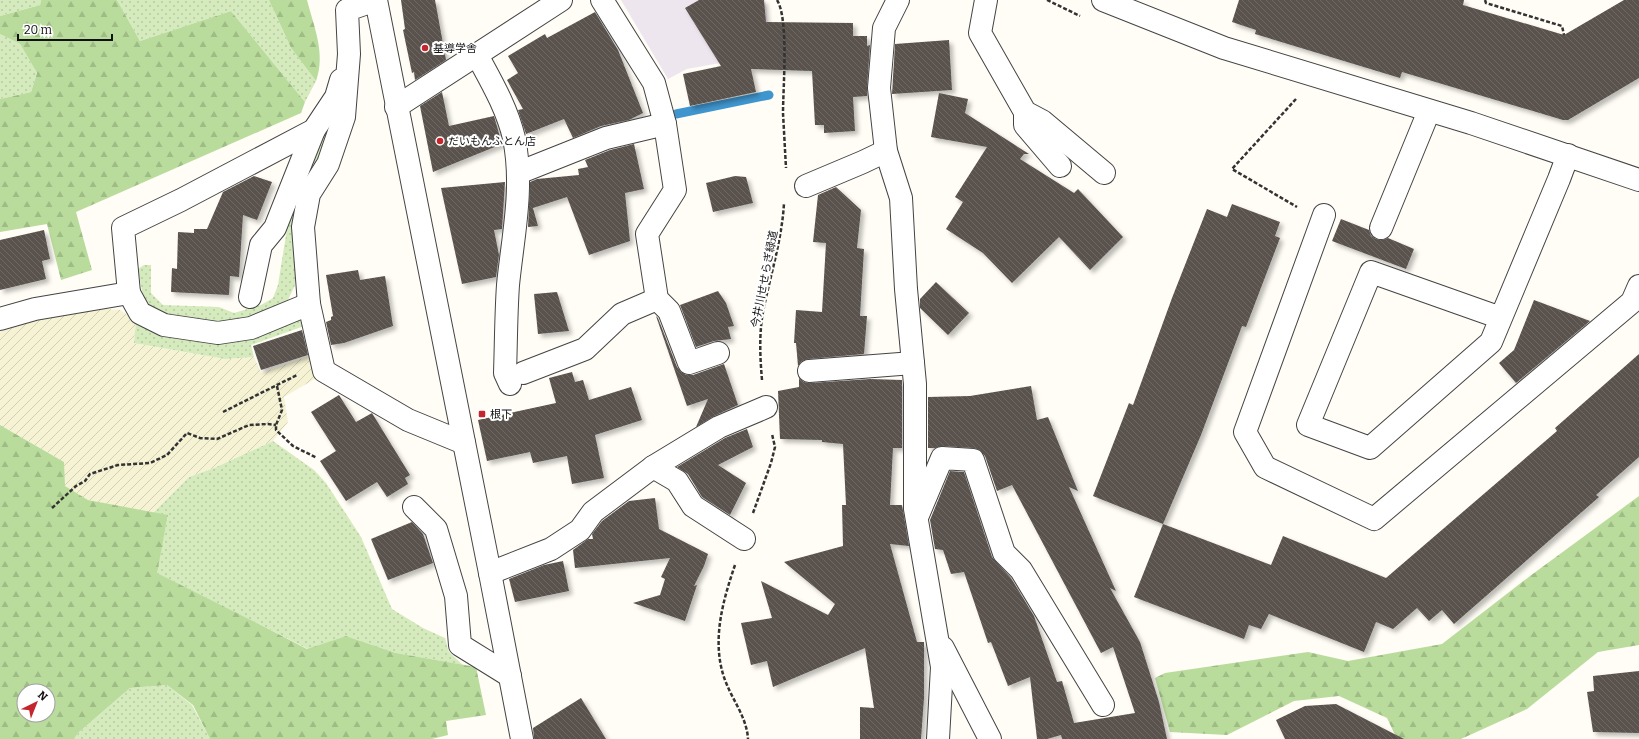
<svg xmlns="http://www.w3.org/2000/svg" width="1639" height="739" font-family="Bitter,'Noto Sans JP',serif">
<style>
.industrial{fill:#eee6ef}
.farmland{fill:url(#farmland-furrows)}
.grass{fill:url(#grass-dots)}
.forest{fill:url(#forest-firs);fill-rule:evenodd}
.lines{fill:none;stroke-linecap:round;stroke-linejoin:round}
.stream{stroke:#3f96cf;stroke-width:9}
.building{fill:url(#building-back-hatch);filter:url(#shadow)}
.minor-casing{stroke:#444;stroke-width:24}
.path{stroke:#333;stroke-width:2.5;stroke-dasharray:4 2;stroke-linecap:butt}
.minor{stroke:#fff;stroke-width:22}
.poi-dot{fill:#c4262e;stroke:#fff;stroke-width:1.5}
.labels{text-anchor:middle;stroke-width:4;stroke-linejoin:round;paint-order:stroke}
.poi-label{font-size:11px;fill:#111;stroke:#fff;text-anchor:start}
.street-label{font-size:11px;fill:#111;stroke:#fff}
</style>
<defs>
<pattern id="farmland-furrows" width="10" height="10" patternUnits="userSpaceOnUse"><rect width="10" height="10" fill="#f6f3d4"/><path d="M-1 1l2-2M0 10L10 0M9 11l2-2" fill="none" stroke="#d2cfb5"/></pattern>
<pattern id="grass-dots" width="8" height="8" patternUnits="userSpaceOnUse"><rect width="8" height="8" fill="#d5ebbd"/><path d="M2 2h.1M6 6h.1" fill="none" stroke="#b6c8a1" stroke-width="1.8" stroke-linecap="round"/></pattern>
<pattern id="forest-firs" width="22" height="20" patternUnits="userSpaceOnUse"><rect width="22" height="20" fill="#b9dc9c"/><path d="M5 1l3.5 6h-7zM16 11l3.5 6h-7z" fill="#9ebc85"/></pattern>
<pattern id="building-back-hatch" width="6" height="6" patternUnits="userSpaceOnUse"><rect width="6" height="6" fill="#5a524d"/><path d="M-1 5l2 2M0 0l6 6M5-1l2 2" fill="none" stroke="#6d6662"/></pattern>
<filter id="shadow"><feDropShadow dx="3.5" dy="3.5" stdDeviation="2" flood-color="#0004"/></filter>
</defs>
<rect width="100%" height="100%" fill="#fffdf5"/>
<path class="industrial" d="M621 0H765L766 3 770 54 687 69 668 79Z"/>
<path class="farmland" d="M96 308 120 310 136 320 134 343 225 359 254 357 261 373 312 355 320 376 284 397 288 422 273 441 214 468 189 477 153 513 88 500 64 486V462L0 425V331L40 319Z"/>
<g class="grass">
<path d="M0 0H41L40 5 0 16Z"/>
<path d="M117 0H269L291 48 316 81 305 102 231 11 140 41Z"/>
<path d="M0 34 20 44 37 73 31 92 0 99Z"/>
<path d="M332 120 295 249V285L288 300 277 311 229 326 163 319 144 302 138 269 144 265H151V293L163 305 219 307 234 313 261 305 273 298 278 285 287 229 295 198 324 132Z"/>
<path d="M302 310 307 325 251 345 254 357 225 359 134 343 136 320 193 334Z"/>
<path d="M273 441 314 470 326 483 361 537 392 609 423 628 445 638 449 652 463 665 396 653 346 636 308 649 257 623 156 573 168 516 153 513 189 477 214 468Z"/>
<path d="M167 685 192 705 210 739H74L78 733 130 688Z"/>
</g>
<g class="forest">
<path d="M41 0H117L140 41 231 11 305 102 301 113 76 212 92 270 61 280 47 224 0 232V99L31 92 37 73 20 44 0 34V16L40 5Z"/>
<path d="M269 0H307C314 27 326 54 316 81L291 48Z"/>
<path d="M0 425 64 462 65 486 88 500 168 515 157 573 257 623 307 649 346 636 396 653 476 667 486 715 446 721 448 735 432 739H210L193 705 167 685 130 688 78 733 74 739H0ZM24 691H48V715H24Z"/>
<path d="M1639 496V645L1598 652 1527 709 1461 739H1397L1387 718 1339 696 1294 701 1227 735 1170 732 1155 678 1165 673 1308 652 1348 661 1442 644 1530 576Z"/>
</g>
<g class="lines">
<path class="stream" d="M676 114 769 95"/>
</g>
<g class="building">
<path d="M401 0H435L446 60 415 80 414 72 412 73 403 30 405 29Z"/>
<path d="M699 0H764L766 22 853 23V36H867V46L870 45 867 87V96L853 97 855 131 824 133V125H815L812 71 751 69 756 92 690 106 683 74 721 66 685 8Z"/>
<path d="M1239 0H1464L1463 5 1564 35 1624 0H1639V78L1568 120H1563L1402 72 1400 78 1255 34 1256 30 1232 22Z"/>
<path d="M595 12 618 50 643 113 629 120 601 126 573 138 564 119 526 134 518 110 523 109 507 80 518 73 508 56 545 34 547 38Z"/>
<path d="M949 40 952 90 892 94 895 44Z"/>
<path d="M442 92 449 126 494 116 502 144 433 172 420 106Z"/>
<path d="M939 93 968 99 965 113 1029 154H1024L1020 159 1074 193 1078 189 1123 237 1090 270 1059 237 1012 283 983 253 946 229 963 202 955 197 987 147 931 137Z"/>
<path d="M634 144 644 189 625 193 630 241 589 255 567 197 533 208 538 226 528 227 530 182 537 179 579 175 578 169 588 167 585 160 610 150Z"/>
<path d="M254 176 272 182 257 220 243 215 239 277 230 276 229 295 171 292 172 268 177 269 178 232 194 233V229H207L223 192Z"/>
<path d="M735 176 746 177 753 203 713 212 706 183Z"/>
<path d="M505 182 502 229 494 230 499 255 496 277 462 284 441 188Z"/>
<path d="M836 187 861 210 857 248 864 249 860 316H867L864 354 808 359 802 361 798 366 796 343H794L796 310 822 312 826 243 813 242 818 195Z"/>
<path d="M1232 204 1280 222 1275 236 1280 238 1246 327 1242 326 1201 435 1163 524 1093 496 1129 403 1133 405 1172 298 1207 209 1227 217Z"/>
<path d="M1341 219 1369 230 1371 236 1376 239 1382 240 1388 238 1414 249 1406 269 1332 241Z"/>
<path d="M44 230 50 259 42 261 46 279 0 290V240Z"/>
<path d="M358 270 360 280 385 276 393 326 344 343 331 345 326 322 331 320V317L333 316 326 275Z"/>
<path d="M936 282 969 313 948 335 920 308V299Z"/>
<path d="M718 291 726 303 734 326 728 327 731 339 714 341 696 347 680 305Z"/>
<path d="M557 292 569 331 538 334 534 294Z"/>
<path d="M1534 300 1590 321 1516 383 1499 363 1514 350Z"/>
<path d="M656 316 658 318 677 367 681 372 686 375H693L724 364 738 405 714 416 696 427 708 399 687 406Z"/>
<path d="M302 330 308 355 261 370 253 346Z"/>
<path d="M1639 354V457L1596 495 1599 497 1454 624 1442 610 1429 621 1417 608 1393 629 1376 622 1364 652 1269 614 1261 629 1249 625 1244 639 1134 597 1163 524 1271 565 1283 536 1386 578 1557 431 1555 428Z"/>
<path d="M572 372 575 382 583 380 589 400 631 387 642 420 595 435 604 478 572 484 567 456 533 463 530 452 487 461 478 420 556 403 549 378Z"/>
<path d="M799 378 804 382 810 383 870 379 902 380V448H893L890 505H902L909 546 890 544 917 642H924V698L921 739H860V707L874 708 865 648 773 687 767 661 751 665 741 623 772 618 761 581 828 615 835 604 784 562 843 546 842 505H846L843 444 822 442V440L780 439 778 391 799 387Z"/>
<path d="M1031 386 1037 420 1048 417 1078 491 1069 487 1116 591 1110 588 1140 642 1159 702 1167 739H1062L1061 735 1047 739H1037L1030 677 1008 686 991 642 988 643 964 572 951 574 943 550 935 549 930 520 950 471 964 472 992 557 1011 578 1034 616 1057 682 1062 681 1074 723 1135 713 1113 647 1101 653 1012 485 997 491 985 456 980 450 974 448 943 446 935 448H928V397L970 396Z"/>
<path d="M339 395 356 422 372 413 410 475 405 478 408 484 387 497 377 482 346 501 320 461 336 451 311 412Z"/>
<path d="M747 429 753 447 718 465 746 483 730 515 702 497 688 474 677 467 725 438Z"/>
<path d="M655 498 659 529 708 554 704 566 694 586 697 585 685 621 633 603 660 595 665 579 661 577 670 558 575 568 573 550 588 539H593L592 534 602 521 629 501Z"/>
<path d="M412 522 423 534 433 563 388 580 371 539Z"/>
<path d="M563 561 569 591 515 602 509 579 544 565Z"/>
<path d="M1639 671V733L1593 732 1587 692 1594 691 1593 676Z"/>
<path d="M581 698 606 739H534L533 728Z"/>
<path d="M1336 704 1404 739H1285L1276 720 1305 706Z"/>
</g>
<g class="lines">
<defs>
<g id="minor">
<path d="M376 0 490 573 522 739"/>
<path d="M376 0 347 10 349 54 344 117 328 164 309 194 303 227 309 304 324 371 408 420 464 443"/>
<path d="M602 0 654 83 665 124 675 190 647 234 657 299 669 311 689 363 718 353"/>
<path d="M898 0 884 28 879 88 886 151 901 198 906 289 915 384V509L942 667 938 739"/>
<path d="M986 0 980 33 1025 112 1042 121 1104 173"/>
<path d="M1103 0 1224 48 1471 123 1639 180"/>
<path d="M477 55C491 81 507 108 514 138 524 188 513 235 508 285 506 314 506 344 505 373L510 384"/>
<path d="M396 107 561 0"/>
<path d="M1025 112V125L1060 166"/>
<path d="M518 173 606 138 665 124"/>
<path d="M806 186 863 162 886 151"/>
<path d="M1324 215 1245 432 1265 467 1374 519 1632 302 1639 286"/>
<path d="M1381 228 1429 111"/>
<path d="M129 293 140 313 164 325 218 333 251 328 309 304"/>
<path d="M250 297 261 245 275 228 314 130"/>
<path d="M1501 318 1371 272 1308 425 1370 448 1491 342 1559 179 1568 155"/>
<path d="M0 319 35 309 129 293 123 228 181 200 314 130 336 97 341 80"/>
<path d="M809 371 913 363"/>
<path d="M523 373 585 349 622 314 657 299"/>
<path d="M653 467 677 481 693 506 744 539"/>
<path d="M414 507 436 529 456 596 460 645 510 676"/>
<path d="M918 515 942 458 973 460 1004 553 1021 570 1103 705"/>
<path d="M490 573 551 549 580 530 593 512 653 467 719 427 766 407"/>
<path d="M943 648 990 739"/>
</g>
</defs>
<use href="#minor" class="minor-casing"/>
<g class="path">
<path d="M777 0C789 19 783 88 783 113 784 131 785 150 786 168"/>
<path d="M1047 0 1080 16"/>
<path d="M1485 0 1486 3 1562 26 1564 35"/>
<path d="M1296 99 1232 169 1297 207"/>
<path d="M762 380C760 357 759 334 763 312 770 276 782 240 784 203"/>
<path d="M277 386 282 410 276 425V430L293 446 317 458"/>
<path d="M223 412 297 375"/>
<path d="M52 508 76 486 85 481 90 474 118 465 150 463 167 455 187 433 200 438 217 439 249 425 268 424 276 425"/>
<path d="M753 513 771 463 775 447 772 434"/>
<path d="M735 565C722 603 710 646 727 685 734 702 747 719 748 739"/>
</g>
<use href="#minor" class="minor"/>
</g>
<g class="poi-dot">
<circle cx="425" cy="48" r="4"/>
<circle cx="440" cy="141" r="4"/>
<rect x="478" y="410" width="8" height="8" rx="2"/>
</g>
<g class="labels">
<g class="poi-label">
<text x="433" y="52">基導学舎</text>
<text x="448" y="145">だいもんふとん店</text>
<text x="490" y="418">根下</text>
</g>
<g class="street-label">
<text transform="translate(764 279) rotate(-79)" y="4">今井川せせらぎ緑道</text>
</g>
</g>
<g transform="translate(36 703) rotate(43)"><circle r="19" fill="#ffffff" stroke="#a0a0a0"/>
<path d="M0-3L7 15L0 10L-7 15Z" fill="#c4262e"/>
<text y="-6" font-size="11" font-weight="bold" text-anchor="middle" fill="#111111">N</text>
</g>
<path d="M18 34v6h94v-6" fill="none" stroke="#111111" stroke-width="2"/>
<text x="24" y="34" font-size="12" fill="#111111" stroke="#ffffff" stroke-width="3" paint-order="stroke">20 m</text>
</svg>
